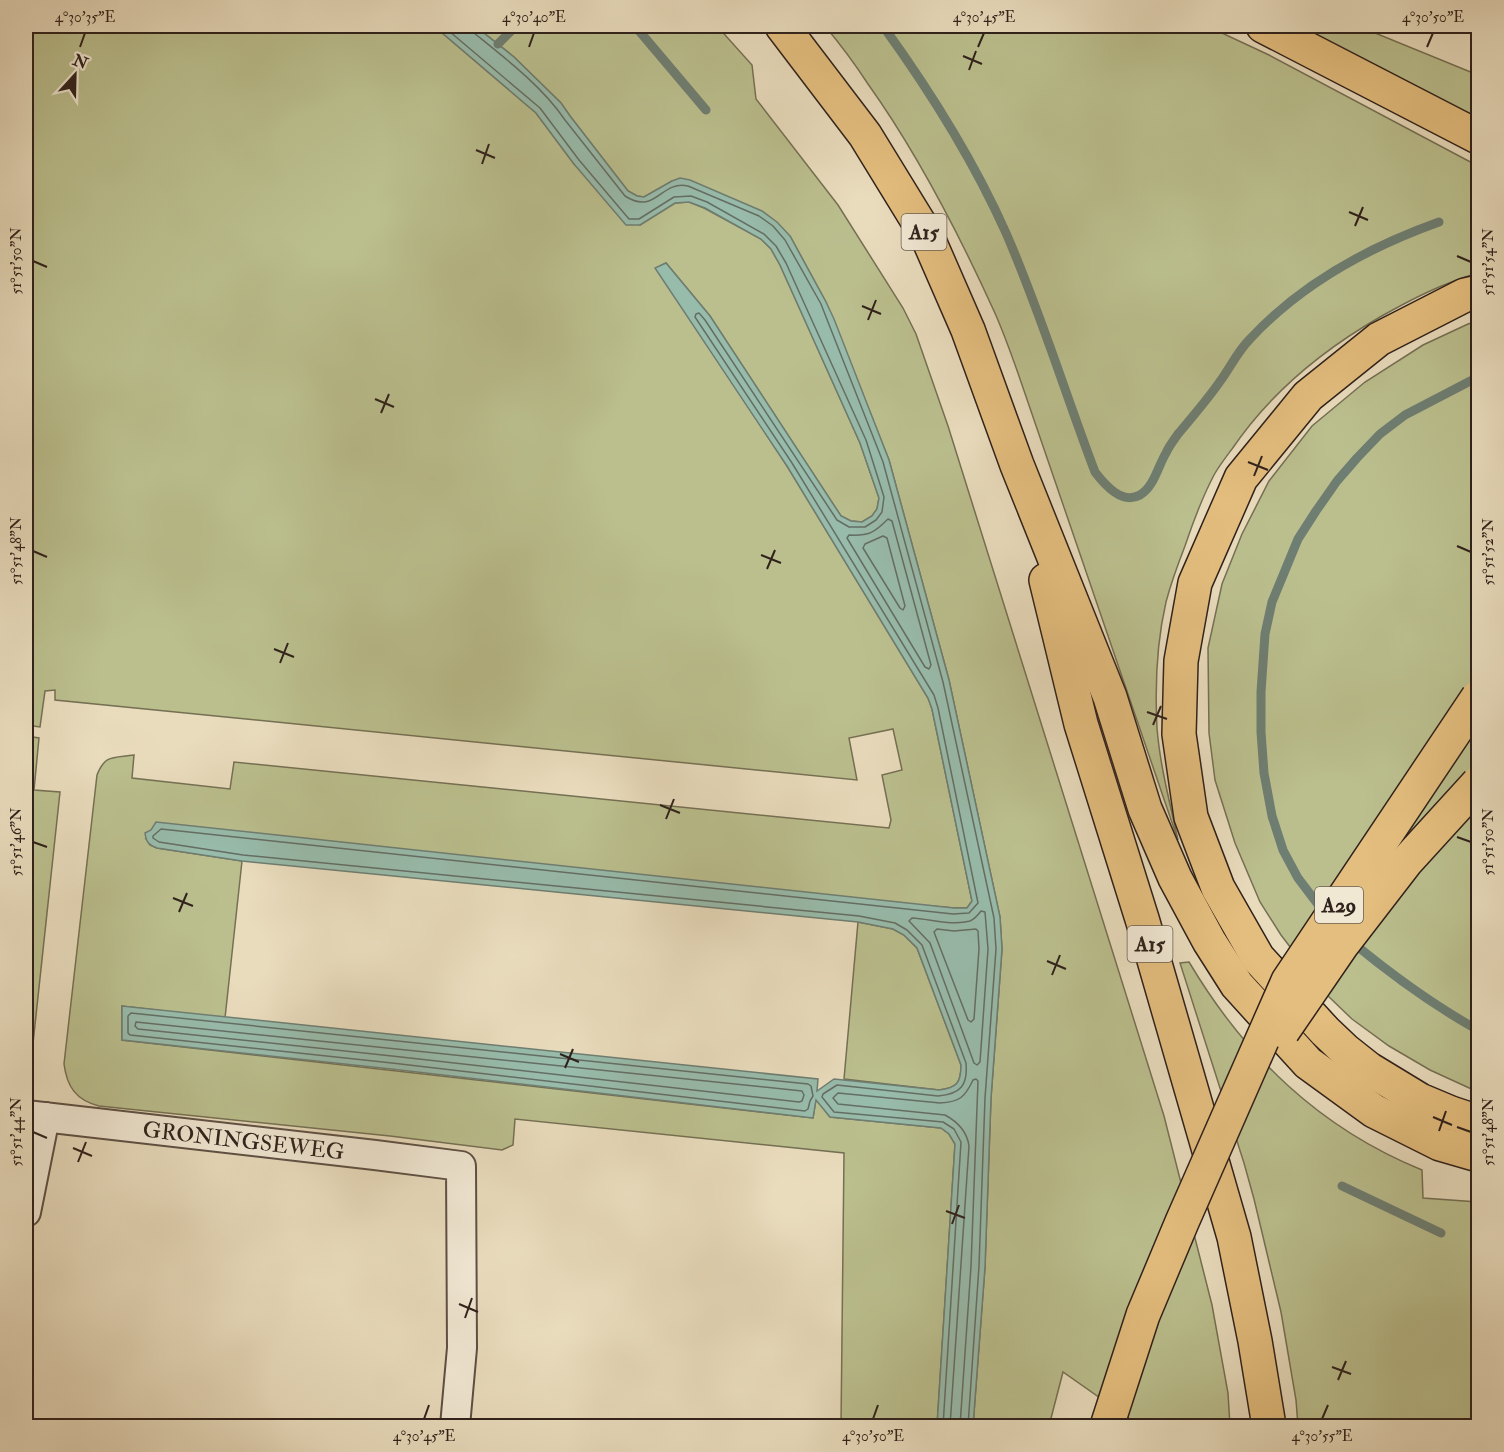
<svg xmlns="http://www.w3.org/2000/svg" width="1504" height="1452" font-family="'IM FELL Double Pica',serif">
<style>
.green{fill:#bbbf8e;stroke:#757054;stroke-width:1.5}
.water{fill:#98bcac;stroke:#6e7e72;stroke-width:1.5}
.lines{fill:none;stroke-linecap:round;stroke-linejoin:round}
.shore{stroke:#646e64;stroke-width:1.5}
.stream{stroke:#6e7e72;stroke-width:9}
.street-casing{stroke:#5e5044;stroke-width:32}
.highway-casing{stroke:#2f211b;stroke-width:36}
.street{stroke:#f1e8d4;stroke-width:28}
.highway{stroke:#e4be7e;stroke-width:33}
.highway-bridge-casing{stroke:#2f211b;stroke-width:36;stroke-linecap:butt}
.highway-bridge{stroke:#e4be7e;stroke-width:33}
.ticks{fill:none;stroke:#2f211b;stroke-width:2}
.labels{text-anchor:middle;stroke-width:5;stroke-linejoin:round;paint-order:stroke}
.shield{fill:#f1e8d4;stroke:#695d52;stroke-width:1.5}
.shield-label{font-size:21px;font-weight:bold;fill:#2f211b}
.street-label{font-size:22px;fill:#2f211b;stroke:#f1e8d4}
.neatline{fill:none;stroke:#2f211b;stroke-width:2}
.ticks-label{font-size:15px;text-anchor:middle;fill:#2f211b}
</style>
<rect width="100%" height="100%" fill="#e9dcbd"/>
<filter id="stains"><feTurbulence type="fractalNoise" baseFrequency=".00333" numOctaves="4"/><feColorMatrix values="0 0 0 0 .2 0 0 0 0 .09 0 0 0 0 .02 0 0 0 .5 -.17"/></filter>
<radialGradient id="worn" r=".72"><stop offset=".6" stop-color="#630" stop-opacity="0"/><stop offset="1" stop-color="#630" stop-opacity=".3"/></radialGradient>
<g class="green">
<path d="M26 26H434L536 113 574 164 640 225 675 203 689 202 704 208 761 239 771 249 780 265 860 443 879 498 877 509 872 516 862 522 851 521 841 516 710 316 666 263 656 268 787 466 928 698 932 709 972 901 967 908H954L146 839 150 845 157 848 242 861 225 1018 122 1006V1040L813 1118 816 1099 830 1117 941 1128 949 1134 955 1144 937 1426H841L844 1153 515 1119 513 1145 502 1150 390 1136 99 1106C76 1100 67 1087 64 1064L97 775C105 754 114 758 134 755L132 778 230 789 234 762 889 828 891 820 882 775 902 770 893 729 849 738 857 780 55 700V690L45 691 40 727 26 725Z"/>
<path d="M475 26H717L752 65 756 99 838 205 903 308 916 334 948 426 1164 1116 1212 1305 1228 1393 1230 1426H1140L1063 1372 1049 1426H973L985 1267 991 1098 1002 949 1000 917 949 680 889 460 826 302 790 236 672 181 644 197 637 196 628 191 570 116 561 103 514 57Z"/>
<path d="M825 26H1207L1269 55 1478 166V273C1443 283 1412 299 1380 317 1321 351 1270 393 1232 449 1226 457 1219 466 1214 475 1202 498 1193 522 1185 546 1178 564 1171 583 1166 602 1157 641 1155 689 1157 728 1160 766 1170 803 1178 840L1020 379C1012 356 1004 333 994 311 958 232 918 154 868 84 855 64 840 44 825 26Z"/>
<path d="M1288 26H1358L1478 75V125Z"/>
<path d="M1478 321V1092L1430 1070 1389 1046 1352 1019 1326 994 1281 935 1260 902 1235 843 1215 780 1209 733 1208 648 1222 584 1242 534 1269 481 1312 426 1365 382 1423 345 1468 324Z"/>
<path d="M26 736 39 738 34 790 60 792 31 1062 26 1075V836L30 834 31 813 26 812Z"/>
<path d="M858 922 893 929 904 935 917 948 961 1065C961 1083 957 1088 939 1090L844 1079Z"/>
<path d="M1189 962C1245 1056 1319 1128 1422 1170L1423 1198 1478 1202V1426H1298L1296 1400 1281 1312 1254 1199 1244 1163 1180 963Z"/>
</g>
<path class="water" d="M434 26H475L514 57 561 103 570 116 628 191 637 196 644 197 672 181 680 178 690 180 762 211 777 222 790 236 826 302 834 319 889 460 949 680 1000 917 1002 949 991 1098 985 1267 973 1426H937L955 1144 949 1134 941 1128 830 1117 816 1100 813 1118 391 1069 122 1040V1006L818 1079 817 1091 834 1079 939 1090C957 1088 961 1083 961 1065L917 948 904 935 893 929 858 922 242 861 157 848C149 845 146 842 145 833L151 830 156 822 954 908H967L972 901 932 709 928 698 787 466 655 268 666 263 710 316 841 516 851 521 862 522 872 516 877 509 879 498 860 443 780 265 771 249 761 239 705 208 689 202 675 203 640 225H626L574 164 536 113Z"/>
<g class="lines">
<g class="shore">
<path d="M443 26 540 108 579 160 629 219H639L674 197 691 196 707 202 764 234 776 246 786 263 866 440 884 497 882 512 876 520 865 527H849L837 520 705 320 699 313 696 314 695 317 792 463 934 695 938 708 978 903 969 913 953 914 161 829 153 836V838L159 842 243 855 859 916 895 923 907 930 922 945 966 1063C968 1085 961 1094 938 1096L837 1085 823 1094 822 1097 834 1112 943 1122 954 1129 961 1142 943 1426"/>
<path d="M472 26 474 33C505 58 543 87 565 120L625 196C656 216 660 180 688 186L759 216 773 226 785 240 821 304 828 322 883 462 943 682 994 918 996 949 985 1098 979 1266 968 1426"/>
<path d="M888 519 892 521 931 665 929 669 925 667 847 538 849 535C869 536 874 533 888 519Z"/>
<path d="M883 536 887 538 905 606 903 610 900 608 863 548 865 544Z"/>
<path d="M981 911 985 912 988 949 980 1062 977 1065 974 1063 930 943 909 921 912 918C930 919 953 926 970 921 975 919 978 915 981 911Z"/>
<path d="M976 929 978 931 979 949 974 1019 971 1022 968 1020 934 932 937 929 954 931Z"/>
<path d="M131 1013 808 1084 811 1086 813 1096 810 1101 808 1109 805 1111 392 1063 130 1035 128 1033V1016Z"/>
<path d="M136 1022 802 1091 804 1095 802 1101 799 1102 392 1056 138 1029 135 1026Z"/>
<path d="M950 1426 969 1146C967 1131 958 1122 945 1115L838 1104 833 1098 838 1093 940 1103C960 1102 965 1097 973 1080L976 1079 978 1081 971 1266 960 1426"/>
</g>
<g class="stream">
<path d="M635 26 706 110"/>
<path d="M883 26C930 91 973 159 1006 233 1040 311 1065 393 1095 472 1105 485 1122 505 1140 495 1154 487 1158 466 1166 453 1169 446 1174 440 1178 434 1193 416 1208 399 1221 380 1231 366 1238 351 1250 339 1301 284 1369 247 1439 222"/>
<path d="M498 44 516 26"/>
<path d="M1326 915 1298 878 1283 850 1272 816 1264 773 1261 732V692L1265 634 1272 602 1298 539 1316 511 1337 481 1357 458 1380 434 1405 415 1478 377"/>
<path d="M1352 942C1392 975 1433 1005 1478 1030"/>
<path d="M1342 1186 1441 1233"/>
</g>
<defs>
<g id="street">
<path id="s1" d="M26 1115 375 1155 461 1166 462 1348 455 1426"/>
<path d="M26 1212 45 1117"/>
</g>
<g id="highway">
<path d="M782 26 865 135 927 236 968 330 1017 465 1110 697 1145 809 1175 878 1209 941 1237 985 1308 1063 1374 1111 1440 1144 1478 1155"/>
<path d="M1263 26 1478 137"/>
<path d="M1478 292 1465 295 1379 339 1308 396 1241 478 1195 583 1181 661 1179 734 1191 817 1218 888 1258 958 1325 1031 1345 1050 1369 1069 1420 1100 1451 1113 1478 1122"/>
<path d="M1046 580 1081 724 1143 922 1234 1237 1255 1341 1269 1426"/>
</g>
</defs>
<use href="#street" class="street-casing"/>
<use href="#highway" class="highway-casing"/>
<use href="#street" class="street"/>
<use href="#highway" class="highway"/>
<defs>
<g id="highway-bridge">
<path d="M1283 1031 1342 945 1406 862 1478 783"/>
<path d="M1107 1426 1143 1315 1182 1222 1288 981 1478 697"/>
</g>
</defs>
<use href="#highway-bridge" class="highway-bridge-casing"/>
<use href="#highway-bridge" class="highway-bridge"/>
</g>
<path class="ticks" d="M80 47 85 33M529 47 534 33M978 47 984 33M1427 47 1433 33M963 56 982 64M969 70 976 51M476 150 495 158M482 164 489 144M1349 212 1368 220M1355 226 1363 207M1457 256 1471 262M33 261 47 267M862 306 881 314M868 320 876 300M375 399 394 407M381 413 389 394M1248 462 1268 470M1254 476 1262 456M1457 546 1471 552M33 551 47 557M761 555 781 563M767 569 775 550M274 649 294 657M280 663 288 643M1147 712 1167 719M1153 725 1161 706M660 805 680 813M666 819 674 799M1457 837 1471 842M33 842 47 847M173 898 193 906M179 912 187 893M1047 961 1066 969M1052 975 1060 955M560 1054 579 1062M565 1068 573 1049M1433 1117 1452 1125M1457 1127 1471 1132M1439 1131 1446 1111M33 1132 47 1138M73 1148 92 1156M78 1162 86 1142M946 1211 965 1218M952 1224 959 1205M459 1304 478 1312M465 1318 472 1298M1332 1367 1351 1374M1338 1380 1346 1361M424 1419 429 1405M873 1419 878 1405M1322 1419 1328 1405"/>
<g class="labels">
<g class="shield">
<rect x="901.5" y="214" width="45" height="36" rx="4.5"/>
<rect x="1315" y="887" width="48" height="36" rx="4.5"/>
<rect x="1127.5" y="926" width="45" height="36" rx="4.5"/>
</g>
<g class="shield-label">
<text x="924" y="239">A15</text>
<text x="1339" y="912">A29</text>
<text x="1150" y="951">A15</text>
</g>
<g class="street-label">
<text dy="8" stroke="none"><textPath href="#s1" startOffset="219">GRONINGSEWEG</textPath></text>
</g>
</g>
<rect width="1504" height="1452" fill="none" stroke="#e9dcbd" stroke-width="66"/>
<g transform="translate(75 75) rotate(22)" stroke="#f1e8d4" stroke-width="4.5" paint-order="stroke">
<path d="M0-4.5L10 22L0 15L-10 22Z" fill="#2f211b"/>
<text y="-9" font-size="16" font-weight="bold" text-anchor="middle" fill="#2f211b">N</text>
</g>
<rect x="33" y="33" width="1438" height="1386" class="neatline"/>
<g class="ticks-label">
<text x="85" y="22">4°30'35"E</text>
<text x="534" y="22">4°30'40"E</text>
<text x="984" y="22">4°30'45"E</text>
<text x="1433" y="22">4°30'50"E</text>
<text transform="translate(16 261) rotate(-90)" y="5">51°51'50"N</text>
<text transform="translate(1488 262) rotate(-90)" y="5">51°51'54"N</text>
<text transform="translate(16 551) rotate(-90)" y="5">51°51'48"N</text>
<text transform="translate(1488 552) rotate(-90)" y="5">51°51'52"N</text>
<text transform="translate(16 842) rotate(-90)" y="5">51°51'46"N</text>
<text transform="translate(1488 842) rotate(-90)" y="5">51°51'50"N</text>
<text transform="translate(16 1132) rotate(-90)" y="5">51°51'44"N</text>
<text transform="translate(1488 1132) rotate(-90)" y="5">51°51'48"N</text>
<text x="424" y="1441">4°30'45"E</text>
<text x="873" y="1441">4°30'50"E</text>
<text x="1322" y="1441">4°30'55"E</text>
</g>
<rect width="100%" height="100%" filter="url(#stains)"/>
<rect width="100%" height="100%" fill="url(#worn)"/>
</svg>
